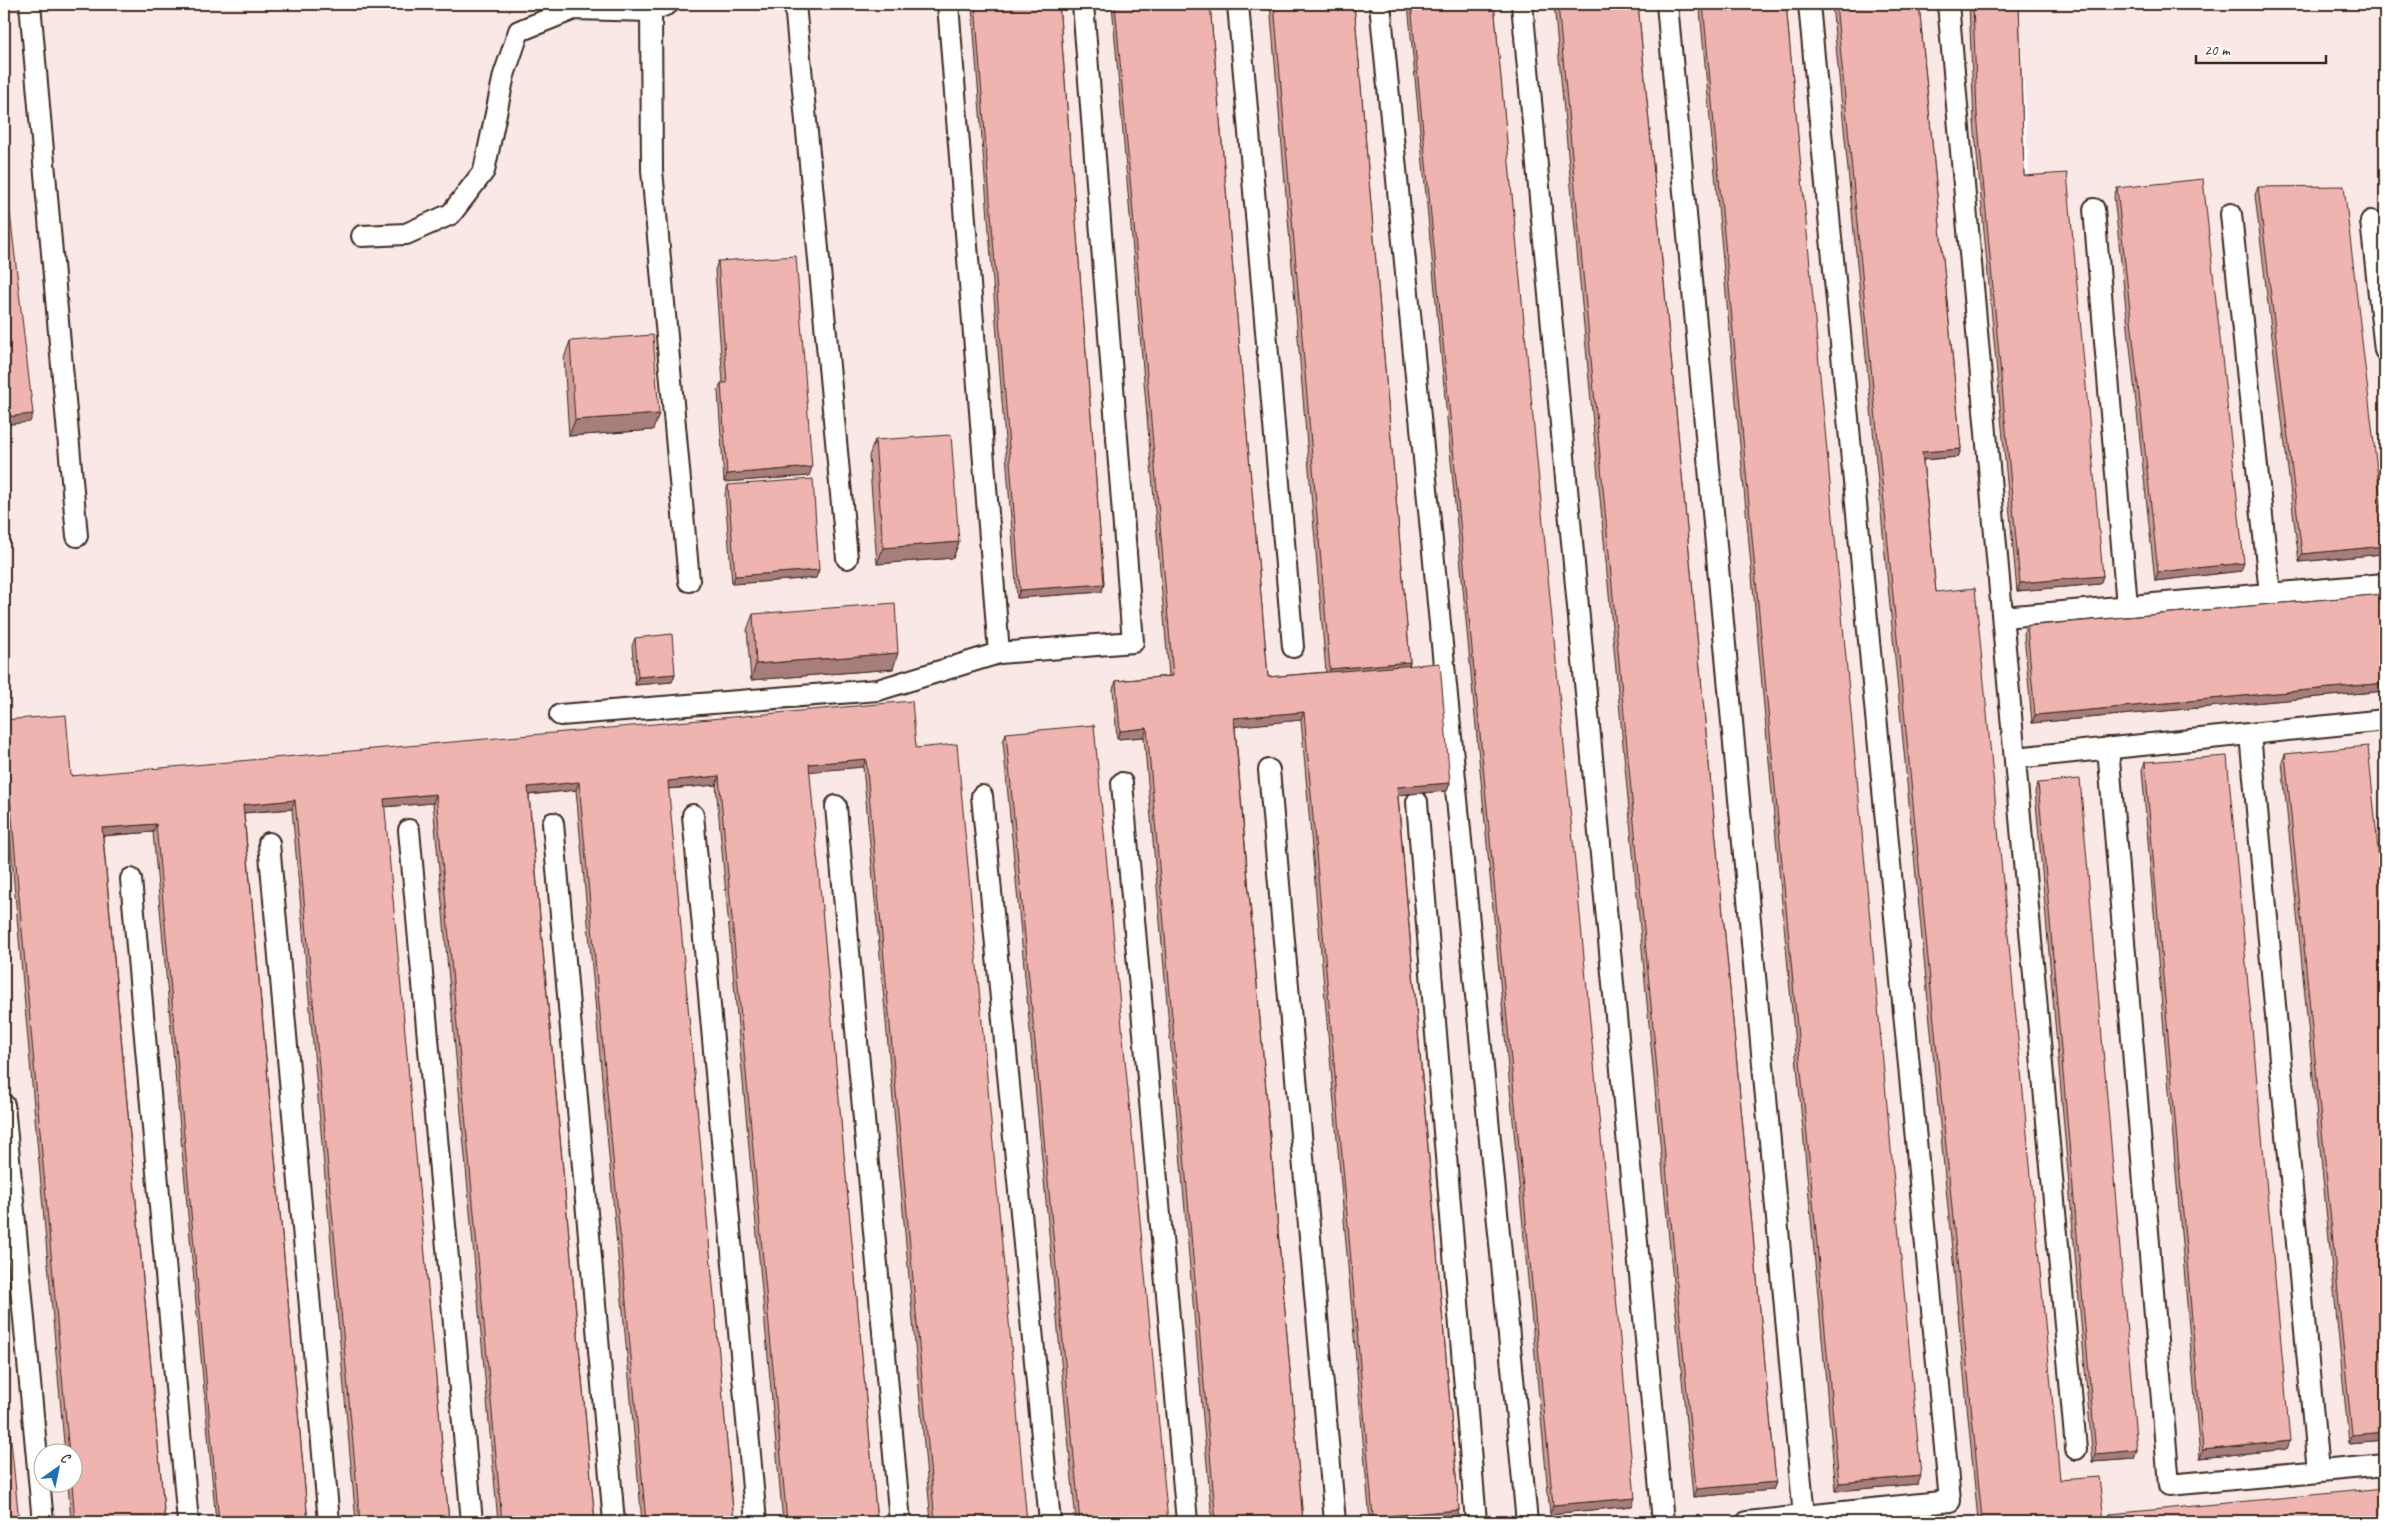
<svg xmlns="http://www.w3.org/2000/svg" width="2389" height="1526" font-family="Caveat,sans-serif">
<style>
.built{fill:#fae8e7;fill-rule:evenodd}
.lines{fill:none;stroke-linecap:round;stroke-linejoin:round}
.service-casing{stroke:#3b2a1e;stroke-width:24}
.service{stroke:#fff;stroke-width:20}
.wall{fill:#ce9b97;stroke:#3b2a1e}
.shaded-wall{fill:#a87e7b;stroke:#3b2a1e}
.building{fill:#f0b4b0;stroke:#3b2a1e}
</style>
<rect width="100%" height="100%" fill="#fff"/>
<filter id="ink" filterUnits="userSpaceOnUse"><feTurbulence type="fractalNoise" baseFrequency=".02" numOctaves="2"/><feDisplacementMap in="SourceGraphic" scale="10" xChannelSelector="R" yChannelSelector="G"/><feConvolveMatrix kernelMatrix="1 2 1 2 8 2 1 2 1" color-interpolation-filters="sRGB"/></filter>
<g filter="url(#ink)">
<path class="built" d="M4 4H2013L2018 176H2029L2019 4H2385V1522H4ZM42 1454H72V1484H42Z"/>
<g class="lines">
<defs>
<g id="service">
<path d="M30 4 77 536"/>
<path d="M795 4 847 558"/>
<path d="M948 4 999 653 1133 642 1083 4"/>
<path d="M1238 4 1293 647"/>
<path d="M1380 4 1527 1522"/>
<path d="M1522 4 1663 1522"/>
<path d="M1667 4 1804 1517"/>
<path d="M1948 4 2076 1449"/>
<path d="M651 11 652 170 689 581"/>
<path d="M2094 209 2127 606"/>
<path d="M2231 214 2270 594"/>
<path d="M2371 221 2385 350"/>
<path d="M362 236 406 234 451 214 484 171 504 75 519 31 574 9 651 11 668 4"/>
<path d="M2003 617 2385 584"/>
<path d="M560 715 878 690 999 653"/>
<path d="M2250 734 2318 1471"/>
<path d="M2108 748 2169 1485 2385 1465"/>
<path d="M2015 758 2385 720"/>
<path d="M1269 770 1335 1522"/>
<path d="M1122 783 1187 1522"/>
<path d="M982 796 1050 1522"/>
<path d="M1417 802 1476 1522"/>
<path d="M836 806 900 1522"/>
<path d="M693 815 756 1522"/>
<path d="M553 823 614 1522"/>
<path d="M409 830 472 1522"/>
<path d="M269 843 329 1522"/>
<path d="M131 879 188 1522"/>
<path d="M4 1105 43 1522"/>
<path d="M1747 1522 1950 1501 1809 4"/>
</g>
</defs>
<use href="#service" class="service-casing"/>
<use href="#service" class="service"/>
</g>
<g class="wall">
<path d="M974 4H1059L1104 584 1101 592 1017 598 972 8Z"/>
<path d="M1112 4H1210L1268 677 1326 672 1270 4H1354L1410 662 1409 665 1450 783 1447 791 1398 795 1459 1510 1456 1518 1409 1522H1370L1301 720 1235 726 1303 1522H1212L1144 737 1117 739 1113 689 1116 681 1169 676Z"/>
<path d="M1408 4H1494L1632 1506 1550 1514Z"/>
<path d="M1554 4H1638L1776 1482 1773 1490 1693 1497Z"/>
<path d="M1702 4H1786L1918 1484 1836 1491 1700 10Z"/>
<path d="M1832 4H1919L1961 449 1958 457 1923 460 1936 592 2060 1480 2104 1522 1978 1520Z"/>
<path d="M1969 4H2019L2024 176 2103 576 2100 584 2017 591 1974 122Z"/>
<path d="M2258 187 2383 554 2299 562 2255 195Z"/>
<path d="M2117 188 2241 571 2155 581 2114 196Z"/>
<path d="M718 261 809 476 724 482 718 391 721 383H723L715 270Z"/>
<path d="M570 341 653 430 569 436 564 358Z"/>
<path d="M875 440 959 542 953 558 877 564 869 456Z"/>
<path d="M728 485 816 578 732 584 725 494Z"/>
<path d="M2385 594V691L2032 723 2024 634 2027 626Z"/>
<path d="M753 614 893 669 751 680 747 630Z"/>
<path d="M635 638 675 674 672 682 635 685 632 646Z"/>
<path d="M4 720 71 776 916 748 1027 1522H931L863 767 809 771 877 1522H783L716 785 668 789 734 1522H642L576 790 529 795 595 1522H498L433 803 384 807 449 1522H356L292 809 244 813 308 1522H216L153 832 103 836 165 1522H71L68 1484H72V1454H65L4 771Z"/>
<path d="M1006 733 1168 1522H1076L1003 742Z"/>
<path d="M2285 754 2385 1440 2349 1443 2282 762Z"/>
<path d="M2145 762 2287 1449 2200 1458 2142 770Z"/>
<path d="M2038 783 2137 1450 2134 1459 2093 1462 2035 791Z"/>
<path d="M2110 1514 2385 1522H2107Z"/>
</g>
<g class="shaded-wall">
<path d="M33 414 30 422 4 425V417Z"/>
<path d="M659 414 653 430 569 436 575 420Z"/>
<path d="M1961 449 1958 457 1919 460 1922 452Z"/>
<path d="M812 467 809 476 724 482 727 474Z"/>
<path d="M959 542 953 558 877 564 883 548Z"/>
<path d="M2385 546 2383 554 2299 562 2302 554Z"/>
<path d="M2244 563 2241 571 2155 581 2158 572Z"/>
<path d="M819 570 816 578 732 584 735 576Z"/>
<path d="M2103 576 2100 584 2017 591 2020 583Z"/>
<path d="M1104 584 1101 592 1017 598 1020 590Z"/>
<path d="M898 653 893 669 751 680 756 664Z"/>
<path d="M1410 662 1407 670 1327 677 1330 669Z"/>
<path d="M675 674 672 682 635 685 638 677Z"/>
<path d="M2385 683V691L2032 723 2035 715Z"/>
<path d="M1304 712 1301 720 1231 727 1234 718Z"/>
<path d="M1147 728 1144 737 1117 739 1120 731Z"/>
<path d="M866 759 863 767 806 772 809 764Z"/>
<path d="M719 776 716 785 665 789 668 781Z"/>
<path d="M579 782 576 790 525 795 528 787Z"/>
<path d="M1450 783 1447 791 1394 795 1397 787Z"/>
<path d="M436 794 433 803 381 807 384 799Z"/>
<path d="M295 800 292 809 240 813 243 805Z"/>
<path d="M156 824 153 832 99 836 102 828Z"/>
<path d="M2385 1432V1440L2349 1443 2352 1435Z"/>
<path d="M2290 1441 2287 1449 2200 1458 2203 1450Z"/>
<path d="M2137 1450 2134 1459 2093 1462 2096 1454Z"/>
<path d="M1921 1476 1918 1484 1836 1491 1839 1483Z"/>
<path d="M1776 1482 1773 1490 1693 1497 1696 1489Z"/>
<path d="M1635 1498 1632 1506 1550 1514 1553 1505Z"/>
<path d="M1459 1510 1456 1518 1409 1522H1371L1373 1517Z"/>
</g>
<g class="building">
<path d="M975 4H1059L1104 584 1020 590Z"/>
<path d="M1115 4H1210L1268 677 1440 663 1450 783 1397 787 1459 1510 1373 1517 1304 712 1234 718 1303 1522H1216L1147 728 1120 731 1116 681 1173 676Z"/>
<path d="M1274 4H1354L1410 662 1330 669Z"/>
<path d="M1411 4H1494L1635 1498 1553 1505Z"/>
<path d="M1558 4H1638L1776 1482 1696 1489Z"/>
<path d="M1703 4H1786L1921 1476 1839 1483Z"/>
<path d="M1836 4H1919L1961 449 1922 452 1936 592 1975 588 2060 1480 2099 1477 2104 1522H1953L1982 1519Z"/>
<path d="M1973 4H2019L2024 176 2067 173 2103 576 2020 583 1977 114Z"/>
<path d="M4 160 33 414 4 417Z"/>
<path d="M2203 179 2244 563 2158 572 2117 188Z"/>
<path d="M2344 186 2385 538V546L2302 554 2258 187Z"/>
<path d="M796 256 812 467 727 474 721 383H727L718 261Z"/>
<path d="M653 335 659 414 575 420 570 341Z"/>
<path d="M951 435 959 542 883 548 875 440Z"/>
<path d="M813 479 819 570 735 576 728 485Z"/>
<path d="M2385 594V683L2035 715 2027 626Z"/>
<path d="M895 603 898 653 756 664 753 614Z"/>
<path d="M672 634 675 674 638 677 635 638Z"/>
<path d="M912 701 916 748 957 744 1027 1522H935L866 759 809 764 877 1522H787L719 776 668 781 734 1522H646L579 782 528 787 595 1522H502L436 794 384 799 449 1522H360L295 800 243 805 308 1522H219L156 824 102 828 165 1522H75L72 1484V1454H69L4 729V720L66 715 71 776Z"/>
<path d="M1094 725 1168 1522H1080L1006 733Z"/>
<path d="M2368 746 2385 921V1432L2352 1435 2285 754Z"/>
<path d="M2227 756 2290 1441 2203 1450 2145 762Z"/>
<path d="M2080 779 2137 1450 2096 1454 2038 783Z"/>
<path d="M4 1369 19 1522H4Z"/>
<path d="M2385 1488V1522H2111L2110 1514Z"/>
</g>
</g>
<rect width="2389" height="1526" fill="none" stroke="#fff" stroke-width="20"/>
<rect x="10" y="10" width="2369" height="1506" fill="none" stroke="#3b2a1e" stroke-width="2" filter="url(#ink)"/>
<g transform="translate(58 1468) rotate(33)"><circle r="24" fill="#ffffff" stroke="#b1aaa5"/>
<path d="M0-4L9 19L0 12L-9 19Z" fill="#1f6fb2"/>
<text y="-8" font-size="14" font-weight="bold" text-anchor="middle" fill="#3b2a1e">С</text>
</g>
<path d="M2196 55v8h130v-8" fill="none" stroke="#3b2a1e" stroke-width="2.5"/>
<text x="2204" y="55" font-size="15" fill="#3b2a1e" stroke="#ffffff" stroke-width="4" paint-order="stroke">20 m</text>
</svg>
